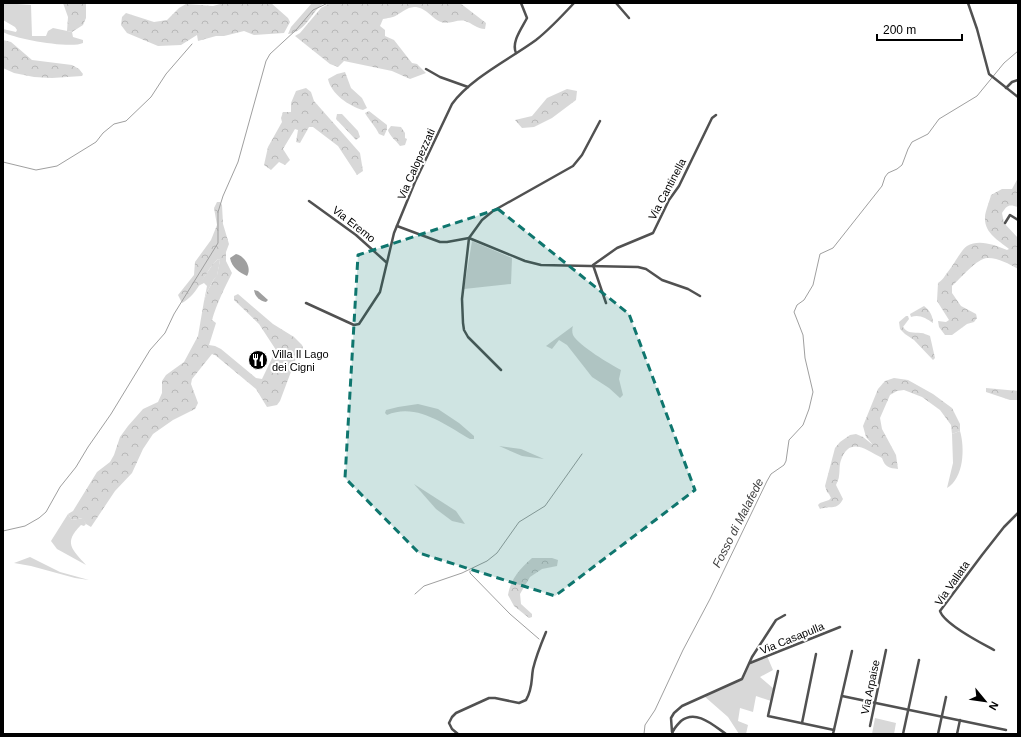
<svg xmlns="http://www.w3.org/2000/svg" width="1021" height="737" font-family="Helvetica,sans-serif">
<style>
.green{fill:#d8d8d8}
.forest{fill:url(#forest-crowns)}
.water{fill:#9f9f9f}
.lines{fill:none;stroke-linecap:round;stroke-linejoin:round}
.stream{stroke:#9f9f9f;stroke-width:1}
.minor{stroke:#515151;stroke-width:2.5}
.marked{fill:#0f766e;fill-opacity:0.2;stroke:#0f766e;stroke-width:3;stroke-dasharray:8 5;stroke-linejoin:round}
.labels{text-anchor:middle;stroke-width:4;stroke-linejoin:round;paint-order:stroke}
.street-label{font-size:11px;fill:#000;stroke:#fff}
.poi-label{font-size:11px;fill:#000;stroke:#fff;text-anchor:start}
.water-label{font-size:12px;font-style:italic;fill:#404040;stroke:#fff}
</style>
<defs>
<pattern id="forest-crowns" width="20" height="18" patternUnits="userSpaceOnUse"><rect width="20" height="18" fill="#d8d8d8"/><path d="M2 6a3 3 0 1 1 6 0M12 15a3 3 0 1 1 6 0" fill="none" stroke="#b8b8b8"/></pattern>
</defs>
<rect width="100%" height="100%" fill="#fff"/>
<g class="green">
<path d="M3 3 31 5 32 36H46L48 31 53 28 72 32 73 37 83 40V43C71 49 15 39 3 32V29L16 32 17 30 15 27 3 20Z"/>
<path d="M472 241 512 258 511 284 464 289Z"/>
<path d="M218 259 220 260 217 276 214 279 207 292 204 301 207 286 204 283 198 286 213 264Z"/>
<path d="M573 326C572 329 572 332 573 335 579 346 610 364 621 370L619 379 623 395 620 398 609 388 592 377 567 345 559 340 552 349 546 346Z"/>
<path d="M418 404 438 409 459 423 474 436V439H470C446 425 416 402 387 415L385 413 386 410 398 407Z"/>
<path d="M960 431C965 448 964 478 947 488L953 463 952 434Z"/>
<path d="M499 446 521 449 544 459 522 456Z"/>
<path d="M414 484 456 511 465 524 452 521 436 509Z"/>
<path d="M68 514 72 520 83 518 86 524 84 526 81 525C63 543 72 549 86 565L57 549 51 541Z"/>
<path d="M30 557 60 572 89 580 75 578 31 566 14 563Z"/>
<path d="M767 656 773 670 760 677 774 689 771 701 756 696 753 712 740 708 738 721 748 725 746 734H739L728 717 704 696 742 679 749 663Z"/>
<path d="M875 718 896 723 894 734H872Z"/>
</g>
<g class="forest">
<path d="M63 3H86V18L83 25 72 32 67 31 68 17Z"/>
<path d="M224 3H271L288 18 290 22 284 33 254 35 244 31 224 36H216L198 41 197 35 181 45 158 46 127 33 121 25 122 17 126 13 154 22 167 20 179 8 186 4 213 6Z"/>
<path d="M312 3H324C311 12 306 32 288 34L291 27Z"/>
<path d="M330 3H460L486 23 485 29C477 29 472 23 465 21 457 19 449 25 441 22 431 18 426 7 414 7 406 8 404 11 397 15 393 18 387 18 383 19L380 26 385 30V36L394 40 412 63 417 64 426 73 410 79 392 71 344 61 338 67 330 64 295 36 300 33 321 8Z"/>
<path d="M3 40 11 42 32 60 72 65 79 69 83 74 82 76 52 78 34 77 14 73 3 68Z"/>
<path d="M345 72 351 88 362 98 367 108 363 110C349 106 331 94 328 79L337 74Z"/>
<path d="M306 88 311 92 314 101 360 153 363 171 357 175 338 146 313 127H309L300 143 296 142 298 130 295 129 283 149 290 160 285 165 279 162 271 170 264 165 268 147 282 122 281 118 283 112H291V103L296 91Z"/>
<path d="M567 89 577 91 576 100 552 118 534 127 522 128 515 120 532 116 547 98Z"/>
<path d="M369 111 387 125V129L384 136 379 134C376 127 369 120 365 113Z"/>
<path d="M337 114H342L358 131 360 137 356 140 336 119Z"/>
<path d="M391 126 401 127 405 133V138L407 139 405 145 400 146C396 140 390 137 388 130Z"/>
<path d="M1018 178V207C1009 204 1007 205 1002 213L1004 223 1018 238V269C1009 264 999 258 988 258 978 257 960 279 952 286V293L961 306 976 314 977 318 974 322 967 324 952 335H945L939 327 938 321 946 322 949 320 937 301 938 283C944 279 945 275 950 269 954 264 962 249 967 246 979 239 995 245 1007 250L1009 249C998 240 984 233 985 217 985 212 990 200 991 195L1002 189H1012Z"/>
<path d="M217 202H220L222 205 223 224 229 244 226 252V261L232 273C224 289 217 303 212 320L216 323 209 345 215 346 221 349 256 378 262 379 276 350 259 324 234 300V296L238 294 273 324 294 337 302 345 303 348 298 353 280 401 277 405 267 407 256 389 215 355 212 354 192 379 191 384 198 403 195 409 173 420 153 434 143 449 132 473 115 491 91 527 86 524 82 518 72 520 68 514 73 511 97 472 110 462 114 455 120 437 128 426 143 409 158 402 162 393V381L166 375 184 362 198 336 204 301 207 292 214 279 217 275 220 260 218 259C204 272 199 294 182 303L178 295 194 275 195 262 211 240 217 225 214 208Z"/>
<path d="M924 306C930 310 933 317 933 323 926 318 919 314 911 317L910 314Z"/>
<path d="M906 316H908L909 319 903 327C908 334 913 332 921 333 924 333 927 335 930 336L935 358 933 360 914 340 905 334 900 329 899 322Z"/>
<path d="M894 378 908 380 933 394 952 408 960 424V431L952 434 951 425 940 410 922 397 904 390 897 391 890 395 880 418 882 429 896 455 898 469C889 468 885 467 882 458 866 450 850 436 841 460 839 465 840 471 839 476 839 479 837 482 836 485L843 499C837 511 831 505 820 509L818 505 820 503 829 500 831 498 829 494 827 492 825 486 835 448 840 442 850 435 856 434 863 437 873 445 866 437 863 426 878 389 885 381Z"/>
<path d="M986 388 1018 391V400H1010L986 392Z"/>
<path d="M532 558H552L558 560 557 566 542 569 530 577 520 594 521 604 532 614V617L529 618 514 606 508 595C511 578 520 569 532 558Z"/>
</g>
<g class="water">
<path d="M236 254C245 256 252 268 247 276 239 272 232 268 230 258Z"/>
<path d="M254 290 258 291 268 300 266 302C260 301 255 297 254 290Z"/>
</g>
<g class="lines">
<g class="stream">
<path d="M3 162 36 170 57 166 96 142 103 133 114 124 126 121 151 97 166 74 192 44"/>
<path d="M3 531 25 526 39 518 46 512 60 487 76 467 88 447 111 414 150 350 165 333 174 314 218 243V212L223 196 238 162 266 61 270 54 296 30 313 10 328 3"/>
<path d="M470 571V573L510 614 539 639"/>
<path d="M415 594 424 586 462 573 487 561 497 553 519 522 545 506 582 454"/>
<path d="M644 734 645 725 655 710 683 650 710 599 767 481 771 474 784 465 786 461 789 440 803 425 809 409 813 392 805 358 803 335 794 312 797 305 804 300 813 285 820 254 833 248 882 186 885 177 888 173 897 169 902 165 908 149 912 142 928 134 939 119 977 96 1004 63 1018 51"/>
</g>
<g class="minor">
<path d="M616 3 629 18"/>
<path d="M968 3 977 29 989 74 1018 97"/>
<path d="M516 53C511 42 522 28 527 18L521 3"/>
<path d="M426 69 440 77 468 87"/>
<path d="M1006 88 1012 82 1018 80"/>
<path d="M309 201 356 235 386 262"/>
<path d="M1005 223 1010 215 1018 220"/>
<path d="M397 226 440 242H447L469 238 525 261 541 265 638 267 646 269 662 280 688 289 700 296"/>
<path d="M306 303 354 325 359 324 380 292 394 233 415 182 452 104C471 78 510 59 536 40 550 29 562 16 574 3"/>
<path d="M606 303 593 265 617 248 653 233 669 200 679 186 712 118 716 115"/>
<path d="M501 370 468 337 464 330 463 323 462 299 469 238 482 220 493 211 573 166 582 155 600 121"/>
<path d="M994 650C981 643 944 624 940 611L982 555 1004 527 1018 513"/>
<path d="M750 663 840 627"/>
<path d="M778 671 768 716 834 730"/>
<path d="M842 696 1006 730"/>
<path d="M802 723 816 654"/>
<path d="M870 726 886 650"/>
<path d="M672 732 671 718 674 713 682 706 742 679 752 657 776 620 785 615"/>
<path d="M458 734 452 729 449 723 452 717 456 713 489 698H495L519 703 526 700C533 688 531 680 533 669 536 656 541 644 546 632"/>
<path d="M672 734C673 729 677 725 681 721 696 709 713 725 726 734"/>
<path d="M833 734 852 651"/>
<path d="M903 734 919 660"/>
<path d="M938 734 946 697"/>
<path d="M957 734 960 720"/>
</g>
</g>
<path class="marked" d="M498 209 629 314 695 490 555 596 419 553 345 478 358 255Z"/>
<defs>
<symbol id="restaurant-disc" viewBox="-11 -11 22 22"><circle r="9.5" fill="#000" stroke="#fff"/><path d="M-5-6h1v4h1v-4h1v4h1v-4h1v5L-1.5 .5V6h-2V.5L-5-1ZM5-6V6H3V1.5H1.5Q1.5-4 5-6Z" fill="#fff"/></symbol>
</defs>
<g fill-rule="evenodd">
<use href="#restaurant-disc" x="247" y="349" width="22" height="22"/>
</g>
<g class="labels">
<g class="street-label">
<text transform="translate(416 164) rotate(-66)" y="4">Via Calopezzati</text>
<text transform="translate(667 189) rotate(-62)" y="4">Via Cantinella</text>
<text transform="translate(354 224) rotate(38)" y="4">Via Eremo</text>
<text transform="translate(952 583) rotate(-55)" y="4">Via Vallata</text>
<text transform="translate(792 638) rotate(-22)" y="4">Via Casapulla</text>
<text transform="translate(870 687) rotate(-78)" y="4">Via Arpaise</text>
</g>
<g class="poi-label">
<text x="272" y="358">Villa Il Lago<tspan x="272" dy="13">dei Cigni</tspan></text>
</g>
<g class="water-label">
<text transform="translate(738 523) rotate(-63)" y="4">Fosso di Malafede</text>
</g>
</g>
<rect width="1021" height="737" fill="none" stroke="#000000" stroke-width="8"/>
<g transform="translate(985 701) rotate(119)" stroke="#ffffff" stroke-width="3" paint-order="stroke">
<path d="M0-3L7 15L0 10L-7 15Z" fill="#000000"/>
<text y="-6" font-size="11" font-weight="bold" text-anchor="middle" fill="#000000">N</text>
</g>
<path d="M877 34v6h85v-6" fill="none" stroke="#000000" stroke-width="2"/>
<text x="883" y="34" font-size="12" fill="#000000" stroke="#ffffff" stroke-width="3" paint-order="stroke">200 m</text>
</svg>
